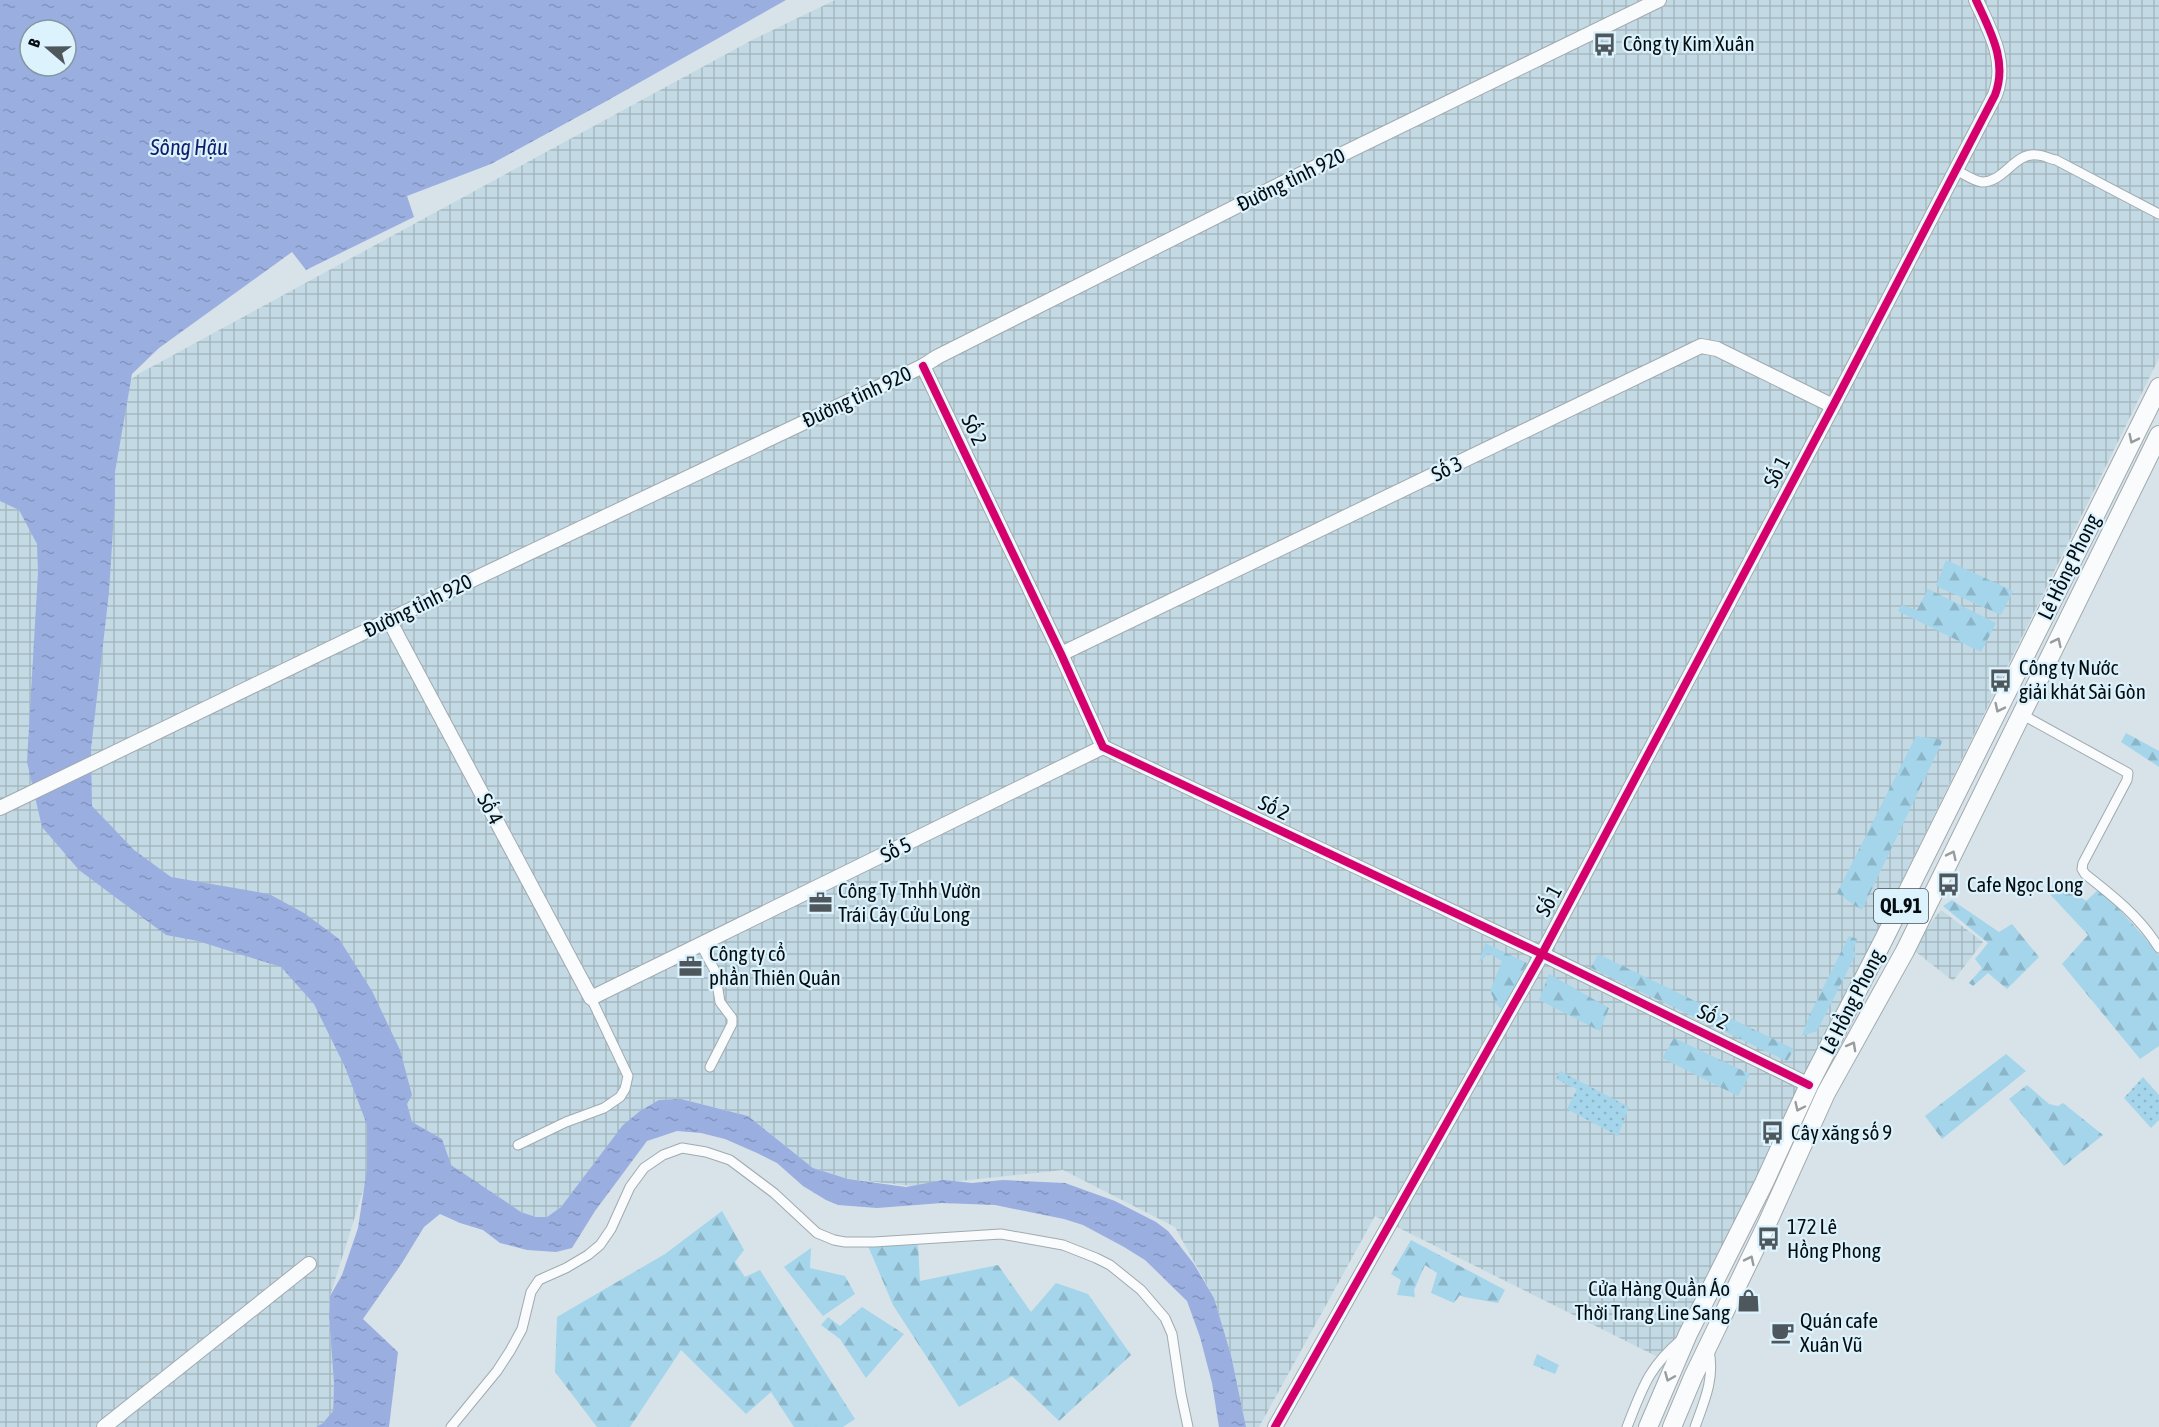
<svg xmlns="http://www.w3.org/2000/svg" width="2159" height="1427" font-family="'Asap Condensed',sans-serif">
<style>
.industrial{fill:url(#industrial-grid)}
.grass{fill:url(#grass-dots)}
.forest{fill:url(#forest-firs)}
.water{fill:url(#water-ripples);fill-rule:evenodd}
.lines{fill:none;stroke-linecap:round;stroke-linejoin:round}
.street-casing{stroke:#a1aaae;stroke-width:11}
.secondary-casing{stroke:#a1aaae;stroke-width:16}
.highway-casing{stroke:#a1aaae;stroke-width:20}
.street{stroke:#f9fbfc;stroke-width:9}
.secondary{stroke:#f9fbfc;stroke-width:14}
.highway{stroke:#f9fbfc;stroke-width:18}
.cycleway-casing{stroke:#dcf3fe;stroke-width:11}
.cycleway{stroke:#d6006c;stroke-width:8}
.oneway{stroke:#979c9e}
.labels{text-anchor:middle;stroke-width:4.5;stroke-linejoin:round;paint-order:stroke}
.shield{fill:#dcf3fe;stroke:#465257;stroke-width:1.5}
.shield-label{font-size:20px;font-weight:bold;fill:#050d10}
.poi-label{font-size:21px;fill:#050d10;stroke:#dcf3fe;text-anchor:start}
.street-label{font-size:21px;fill:#050d10;stroke:#dcf3fe}
.water-label{font-size:22px;font-style:italic;fill:#121d6b;stroke:#dcf3fe}
</style>
<defs>
<pattern id="industrial-grid" width="8" height="8" patternUnits="userSpaceOnUse" patternTransform="scale(1.5)"><rect width="8" height="8" fill="#c3d9e3"/><path d="M0 4h8M4 0v8" fill="none" stroke="#a6b9c2"/></pattern>
<pattern id="grass-dots" width="8" height="8" patternUnits="userSpaceOnUse" patternTransform="scale(1.5)"><rect width="8" height="8" fill="#a4d5ea"/><path d="M2 2h.1M6 6h.1" fill="none" stroke="#8cb6c8" stroke-width="1.8" stroke-linecap="round"/></pattern>
<pattern id="forest-firs" width="22" height="20" patternUnits="userSpaceOnUse" patternTransform="scale(1.5)"><rect width="22" height="20" fill="#a4d5ea"/><path d="M5 1l3.5 6h-7zM16 11l3.5 6h-7z" fill="#8cb6c8"/></pattern>
<pattern id="water-ripples" width="26" height="14" patternUnits="userSpaceOnUse" patternTransform="scale(1.5)"><rect width="26" height="14" fill="#9aaee0"/><path d="M2 4q2-2 4 0t4 0M15 11q2-2 4 0t4 0" fill="none" stroke="#8394bf"/></pattern>
</defs>
<rect width="100%" height="100%" fill="#d7e3e9"/>
<g class="industrial">
<path d="M835 0H2159V358L1666 1361 1375 1216 1259 1427H1246L1231 1355 1214 1298 1175 1227 1063 1170 912 1186 848 1179 813 1168 748 1116 681 1099 580 1183 561 1207 547 1217H536L521 1212 450 1165 363 1191 330 1296 329 1317 334 1384 333 1412 323 1423 316 1427H0V464L142 372 754 39Z"/>
<path d="M1941 910 1983 942 1953 981 1911 948Z"/>
</g>
<g class="grass">
<path d="M1560 1071 1629 1107 1618 1136 1567 1109 1577 1089 1556 1079Z"/>
<path d="M2143 1077 2159 1095V1120L2151 1128 2124 1098Z"/>
</g>
<g class="forest">
<path d="M1946 560 2013 591 2001 615 1936 586Z"/>
<path d="M1928 589 1996 623 1981 652 1898 611 1902 605 1917 610Z"/>
<path d="M2126 733 2159 751V767L2121 742Z"/>
<path d="M1916 736 1943 740 1862 910 1837 893Z"/>
<path d="M2059 880 2086 901 2100 888 2155 949 2159 955V1046L2140 1059 2062 964 2088 935 2047 891Z"/>
<path d="M1952 900 1999 932 2012 924 2039 957 2007 989 1988 973 1973 986 1969 983 1982 968 1975 959 1988 943 1943 906Z"/>
<path d="M1849 936 1857 939 1853 950 1856 954 1817 1031 1802 1036 1809 1016Z"/>
<path d="M1485 943 1527 963 1503 1010 1497 1005 1490 991 1502 961 1488 953 1479 963Z"/>
<path d="M1598 954 1794 1049 1787 1061 1591 968Z"/>
<path d="M1549 974 1609 1008 1600 1031 1539 1000Z"/>
<path d="M1674 1038 1750 1074 1738 1096 1662 1058Z"/>
<path d="M2006 1054 2026 1071 1942 1139 1925 1116Z"/>
<path d="M2027 1085 2049 1104 2058 1106 2063 1103 2103 1135 2064 1166 2009 1099Z"/>
<path d="M722 1211 744 1250 735 1262 745 1277 760 1270 855 1419 843 1427H794L771 1392 746 1414 681 1350 630 1427H597L555 1372 557 1317 665 1254Z"/>
<path d="M1411 1240 1505 1290 1498 1303 1464 1297 1460 1295 1454 1303 1431 1293 1437 1273 1425 1265 1414 1290 1415 1297 1397 1295 1401 1280 1391 1274Z"/>
<path d="M918 1245 920 1281 998 1265 1031 1312 1056 1283 1088 1294 1131 1355 1059 1421 1012 1376 959 1407 893 1305 868 1246Z"/>
<path d="M811 1248 810 1268 845 1276 855 1294 823 1316 784 1267Z"/>
<path d="M862 1307 904 1334 866 1378 840 1339 821 1325 828 1317 840 1326Z"/>
<path d="M1537 1354 1559 1365 1555 1374 1533 1365Z"/>
</g>
<path class="water" d="M0 0H786L603 103 491 164 407 196 414 217 306 270 292 252 159 348 132 374 115 472V497L109 592 91 749 92 806 134 850 171 877 269 894 304 913 339 939 372 991 400 1050 412 1095 407 1104 412 1122 442 1139 451 1165 521 1212 536 1217H547L561 1207 623 1125 640 1111 659 1100 681 1099 748 1116 813 1168 848 1179 906 1187 944 1180 972 1183 1003 1180 1065 1183 1115 1201 1156 1222 1168 1231 1194 1264 1214 1298 1231 1355 1246 1427H1219L1212 1383 1200 1337 1187 1301 1145 1260 1124 1247 1083 1225 1064 1219 995 1205 942 1203 877 1208 838 1205 826 1200 803 1186 777 1163 757 1153 725 1139 701 1133 677 1131 647 1141 595 1211 572 1248 556 1252 527 1250 500 1243 483 1230 460 1223 440 1214 424 1227 402 1263 363 1319 398 1352 389 1427H316L323 1423 333 1411 334 1384 329 1317 330 1296 342 1275 358 1228 367 1169V1125L345 1067 314 1004 281 967 198 941 166 935 79 870 42 827 27 762 38 572 37 544 19 510 0 501ZM30 30H66V66H30Z"/>
<g class="lines">
<defs>
<g id="street">
<path d="M1956 170C1964 174 1973 181 1982 182 2005 182 2014 152 2037 155 2043 155 2050 159 2056 160L2159 214"/>
<path d="M2021 714 2128 773 2127 780 2083 863 2082 869 2085 874C2113 896 2140 917 2159 948"/>
<path d="M701 945 715 971 720 1002 732 1018V1024L710 1067"/>
<path d="M518 1145 566 1122 604 1108 620 1097 625 1089 628 1076 591 998"/>
<path d="M451 1427 497 1371 510 1351 522 1329 531 1292 539 1280 566 1268 588 1255 600 1245 611 1229 630 1187 644 1168 663 1155 682 1148 706 1152 730 1160 774 1193 817 1233 834 1240 845 1242H874L1001 1234 1063 1245 1096 1258 1110 1265 1141 1290 1165 1318 1172 1334 1181 1394 1188 1427"/>
<path d="M1627 1427C1643 1387 1648 1368 1682 1339"/>
<path d="M1695 1427C1704 1402 1715 1378 1709 1351"/>
</g>
<g id="secondary">
<path d="M923 366 1061 654 1103 747 1542 954 1809 1085"/>
<path d="M389 620 591 998 1103 747"/>
<path d="M1061 654 1701 346 1717 349 1833 406"/>
<path d="M0 808 474 579 923 366 937 357 1285 182 1659 0"/>
<path d="M104 1427 309 1264"/>
<path d="M1275 1427 1542 954 1833 406 1995 95C2008 61 1990 31 1976 0"/>
</g>
<g id="highway">
<path d="M1648 1427 1688 1334 1764 1183 1809 1085 1884 939 2159 387"/>
<path d="M1672 1427 1693 1377 1766 1226 1826 1093 1905 951 2159 435"/>
</g>
</defs>
<use href="#street" class="street-casing"/>
<use href="#secondary" class="secondary-casing"/>
<use href="#highway" class="highway-casing"/>
<use href="#street" class="street"/>
<use href="#secondary" class="secondary"/>
<use href="#highway" class="highway"/>
<defs>
<g id="cycleway">
<path d="M923 366 1061 654 1103 747 1542 954 1809 1085"/>
<path d="M1275 1427 1542 954 1833 406 1995 95C2008 61 1990 31 1976 0"/>
</g>
</defs>
<use href="#cycleway" class="cycleway-casing"/>
<use href="#cycleway" class="cycleway"/>
</g>
<defs><path id="oneway-chevron" d="M-2-3.5L2.5 0L-2 3.5" fill="none" stroke-width="1.6" stroke-linecap="round" stroke-linejoin="round" transform="scale(1.5)"/></defs>
<g class="oneway">
<use href="#oneway-chevron" transform="translate(2133 439) rotate(116)"/>
<use href="#oneway-chevron" transform="translate(2057 642) rotate(-64)"/>
<use href="#oneway-chevron" transform="translate(1999 708) rotate(116)"/>
<use href="#oneway-chevron" transform="translate(1952 855) rotate(-64)"/>
<use href="#oneway-chevron" transform="translate(1852 1046) rotate(-61)"/>
<use href="#oneway-chevron" transform="translate(1799 1107) rotate(115)"/>
<use href="#oneway-chevron" transform="translate(1750 1260) rotate(-64)"/>
<use href="#oneway-chevron" transform="translate(1669 1377) rotate(113)"/>
</g>
<defs>
<symbol id="bus-bare" viewBox="-9 -9 18 18"><path d="M-5-6H5V4H4V6H2V4H-2V6H-4V4H-5ZM-3.5-4V0h7V-4ZM-3.5 1.2v1.5H-2V1.2ZM2 1.2v1.5H3.5V1.2Z" fill="#4e585c" stroke="#dcf3fe" stroke-width="2.5" paint-order="stroke"/></symbol>
<symbol id="office-bare" viewBox="-9 -9 18 18"><path d="M-6-3h4V-5.5h4V-3h4V5H-6ZM-1-4.5V-3h2v-1.5ZM-6 0V1H6V0Z" fill="#4e585c" stroke="#dcf3fe" stroke-width="2.5" paint-order="stroke"/></symbol>
<symbol id="shop-bare" viewBox="-9 -9 18 18"><path d="M-5-2.5h2.3a2.7 3.5 0 0 1 5.4 0H5L5.5 6h-11ZM-1.5-2.5h3a1.5 2.3 0 0 0-3 0Z" fill="#4e585c" stroke="#dcf3fe" stroke-width="2.5" paint-order="stroke"/></symbol>
<symbol id="cafe-bare" viewBox="-9 -9 18 18"><path d="M-5.5-4.5H6V0H3Q3 3.5 0 3.5H-2.5Q-5.5 3.5-5.5 0ZM3-3.2v2h1.7v-2ZM-6 4.5H4V6H-6Z" fill="#4e585c" stroke="#dcf3fe" stroke-width="2.5" paint-order="stroke"/></symbol>
</defs>
<g fill-rule="evenodd">
<use href="#bus-bare" x="1588" y="28" width="33" height="33"/>
<use href="#bus-bare" x="1984" y="664" width="33" height="33"/>
<use href="#bus-bare" x="1932" y="868" width="33" height="33"/>
<use href="#office-bare" x="804" y="886" width="33" height="33"/>
<use href="#office-bare" x="674" y="950" width="33" height="33"/>
<use href="#bus-bare" x="1756" y="1116" width="33" height="33"/>
<use href="#bus-bare" x="1752" y="1222" width="33" height="33"/>
<use href="#shop-bare" x="1732" y="1284" width="33" height="33"/>
<use href="#cafe-bare" x="1766" y="1316" width="33" height="33"/>
</g>
<g class="labels">
<rect class="shield" x="1874" y="889" width="54" height="34" rx="4.5"/>
<g class="shield-label">
<text x="1901" y="913">QL.91</text>
</g>
<g class="poi-label">
<text x="1623" y="51">Công ty Kim Xuân</text>
<text x="2019" y="675">Công ty Nước<tspan x="2019" dy="24">giải khát Sài Gòn</tspan></text>
<text x="1967" y="892">Cafe Ngọc Long</text>
<text x="838" y="898">Công Ty Tnhh Vườn<tspan x="838" dy="24">Trái Cây Cửu Long</tspan></text>
<text x="709" y="961">Công ty cổ<tspan x="709" dy="24">phần Thiên Quân</tspan></text>
<text x="1791" y="1140">Cây xăng số 9</text>
<text x="1787" y="1234">172 Lê<tspan x="1787" dy="24">Hồng Phong</tspan></text>
<text x="1730" y="1296" text-anchor="end">Cửa Hàng Quần Áo<tspan x="1730" dy="24">Thời Trang Line Sang</tspan></text>
<text x="1800" y="1328">Quán cafe<tspan x="1800" dy="24">Xuân Vũ</tspan></text>
</g>
<g class="street-label">
<text transform="translate(1291 180) rotate(-26)" y="7">Đường tỉnh 920</text>
<text transform="translate(857 397) rotate(-25)" y="7">Đường tỉnh 920</text>
<text transform="translate(974 430) rotate(64)" y="7">Số 2</text>
<text transform="translate(1447 469) rotate(-26)" y="7">Số 3</text>
<text transform="translate(1777 472) rotate(-62)" y="7">Số 1</text>
<text transform="translate(2069 567) rotate(-64)" y="7">Lê Hồng Phong</text>
<text transform="translate(418 606) rotate(-26)" y="7">Đường tỉnh 920</text>
<text transform="translate(1274 808) rotate(25)" y="7">Số 2</text>
<text transform="translate(490 809) rotate(62)" y="7">Số 4</text>
<text transform="translate(896 850) rotate(-26)" y="7">Số 5</text>
<text transform="translate(1549 901) rotate(-62)" y="7">Số 1</text>
<text transform="translate(1852 1002) rotate(-63)" y="7">Lê Hồng Phong</text>
<text transform="translate(1713 1017) rotate(26)" y="7">Số 2</text>
</g>
<g class="water-label">
<text x="189" y="155">Sông Hậu</text>
</g>
</g>
<g transform="translate(48 48) rotate(290)"><circle r="28" fill="#dcf3fe" stroke="#86979f" stroke-width="1.5"/>
<path d="M0-4.5L10 22L0 15L-10 22Z" fill="#4e585c"/>
<text y="-9" font-size="16" font-weight="bold" text-anchor="middle" fill="#050d10">B</text>
</g>
</svg>
